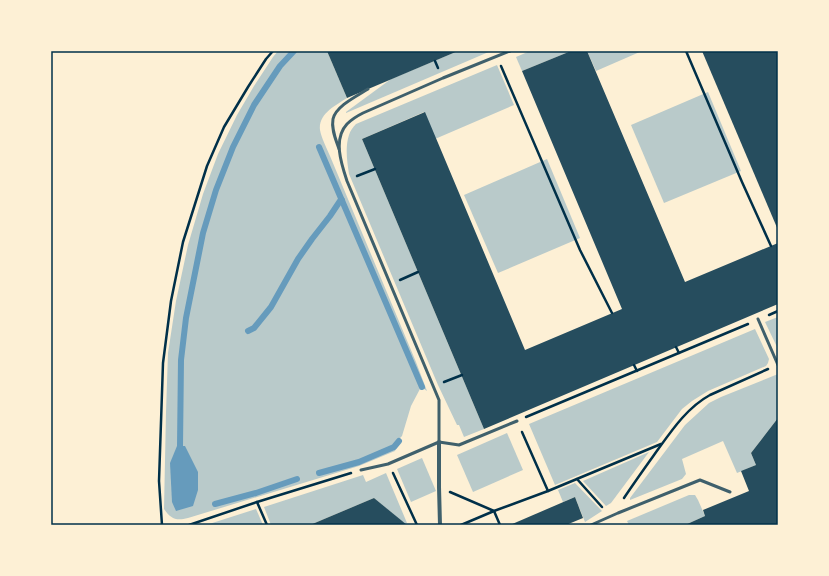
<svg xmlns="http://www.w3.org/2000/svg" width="829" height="576" font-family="'Libre Baskerville',serif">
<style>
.green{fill:#b9caca}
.water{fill:#669bbc}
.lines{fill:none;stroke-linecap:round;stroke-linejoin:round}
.stream{stroke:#669bbc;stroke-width:6}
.building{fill:#264d5e}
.path{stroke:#003049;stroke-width:2.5}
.service{stroke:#3f606c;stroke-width:3}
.minor{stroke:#3f606c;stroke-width:4}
.neatline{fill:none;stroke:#003049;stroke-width:1.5}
</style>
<rect width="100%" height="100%" fill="#fdf0d5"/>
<g class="green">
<path d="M278 51H327L347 98C336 105 318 114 320 130 321 137 327 149 330 156L416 362 427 391 421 387 411 406 402 436 399 439V441L395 451 359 466 188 518C176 521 171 519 164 509L166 412 168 353 176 301 188 245 203 194 218 154 237 115 254 86 273 57Z"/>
<path d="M458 51H491L346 113V112L391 79Z"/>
<path d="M530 51H571L522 71 516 57Z"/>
<path d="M587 51H642L596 71Z"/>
<path d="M497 65 514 105 435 139 424 112 362 139 484 429 464 437 459 425H457L438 385 349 174C347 161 345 147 349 135 350 131 353 127 356 124Z"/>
<path d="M708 92 741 171 664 203 631 125Z"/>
<path d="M547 159 580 238 498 273 464 195Z"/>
<path d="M778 317V349L765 322Z"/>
<path d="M755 329 769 359 768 363 766 366 708 391 692 401 682 409 657 442 555 485 529 424Z"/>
<path d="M778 374V418L751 453 756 465 737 473 723 441 682 459 686 474 682 479 630 500V498L685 425 709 403 721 397Z"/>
<path d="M507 433 523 470 473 492 457 455Z"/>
<path d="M649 452 611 503 606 506 583 481Z"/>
<path d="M422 458 436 491 411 502 397 469Z"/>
<path d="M386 473 407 523 405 524 374 498 310 525H271L264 507 363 475 366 482Z"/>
<path d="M575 483 602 511 585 522 575 497 563 502 558 490Z"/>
<path d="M689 495H695L698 500 705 516 685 525H629L627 521Z"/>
<path d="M256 509 263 525H206Z"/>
</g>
<path class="water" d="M177 446H185L198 472V490L193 506 176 511 172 502 170 463Z"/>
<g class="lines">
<g class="stream">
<path d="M319 147 422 387"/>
<path d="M248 331 254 328 271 307 298 259 312 239 330 216 340 201 342 200"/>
<path d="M180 446 181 360 186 318 203 233 216 190 233 147 254 105 280 66 294 51"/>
<path d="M319 473 359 462 394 447 399 441"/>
<path d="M215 504 256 493 297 479"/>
</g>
</g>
<g class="building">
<path d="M327 51H458L347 98Z"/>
<path d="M571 51H587L685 282 778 243V304L484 429 362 139 425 112 525 350 622 309 522 71Z"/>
<path d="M702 51H776L778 55V230Z"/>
<path d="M778 418V525H685L705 516 703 510 749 491 741 471 756 465 751 453Z"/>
<path d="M575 497 583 518 566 525H510Z"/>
<path d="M374 498 407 525H310Z"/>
</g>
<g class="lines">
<g class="path">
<path d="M686 51 742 182 771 246"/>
<path d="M435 61 438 68"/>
<path d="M501 66 580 250 612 313"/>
<path d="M357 176 375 169"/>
<path d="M400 280 418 272"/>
<path d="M769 315 778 311"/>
<path d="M676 347 679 353"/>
<path d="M634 365 637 371"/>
<path d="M444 382 462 375"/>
<path d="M526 417 748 324"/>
<path d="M522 432 548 491"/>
<path d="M393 473 417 525"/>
<path d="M577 479 602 507"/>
<path d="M450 492 494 511 500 525"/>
<path d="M624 498C634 483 644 469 654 455 670 433 686 408 710 395L768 369"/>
<path d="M257 502 267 525"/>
<path d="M162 525 159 481 163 363 171 301 183 242 207 166 224 127 248 87 266 59 273 51"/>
<path d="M189 525 257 502 351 473"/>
<path d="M461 525 494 511 548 491 661 444"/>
</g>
<g class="service">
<path d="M339 149C336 140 331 129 333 119 336 106 357 96 368 89"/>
<path d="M758 319 778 365"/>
<path d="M439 442V400L347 181C341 163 333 139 347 124 352 119 357 116 363 113L443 78 510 51"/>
<path d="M361 470 388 464 439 442 459 445 517 421"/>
<path d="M591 525 618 513 700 480 730 492"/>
</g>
<path class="minor" d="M439 442V487L440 525"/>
</g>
<rect width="829" height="576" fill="none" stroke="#fdf0d5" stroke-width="104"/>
<rect x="52" y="52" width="725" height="472" class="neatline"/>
</svg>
